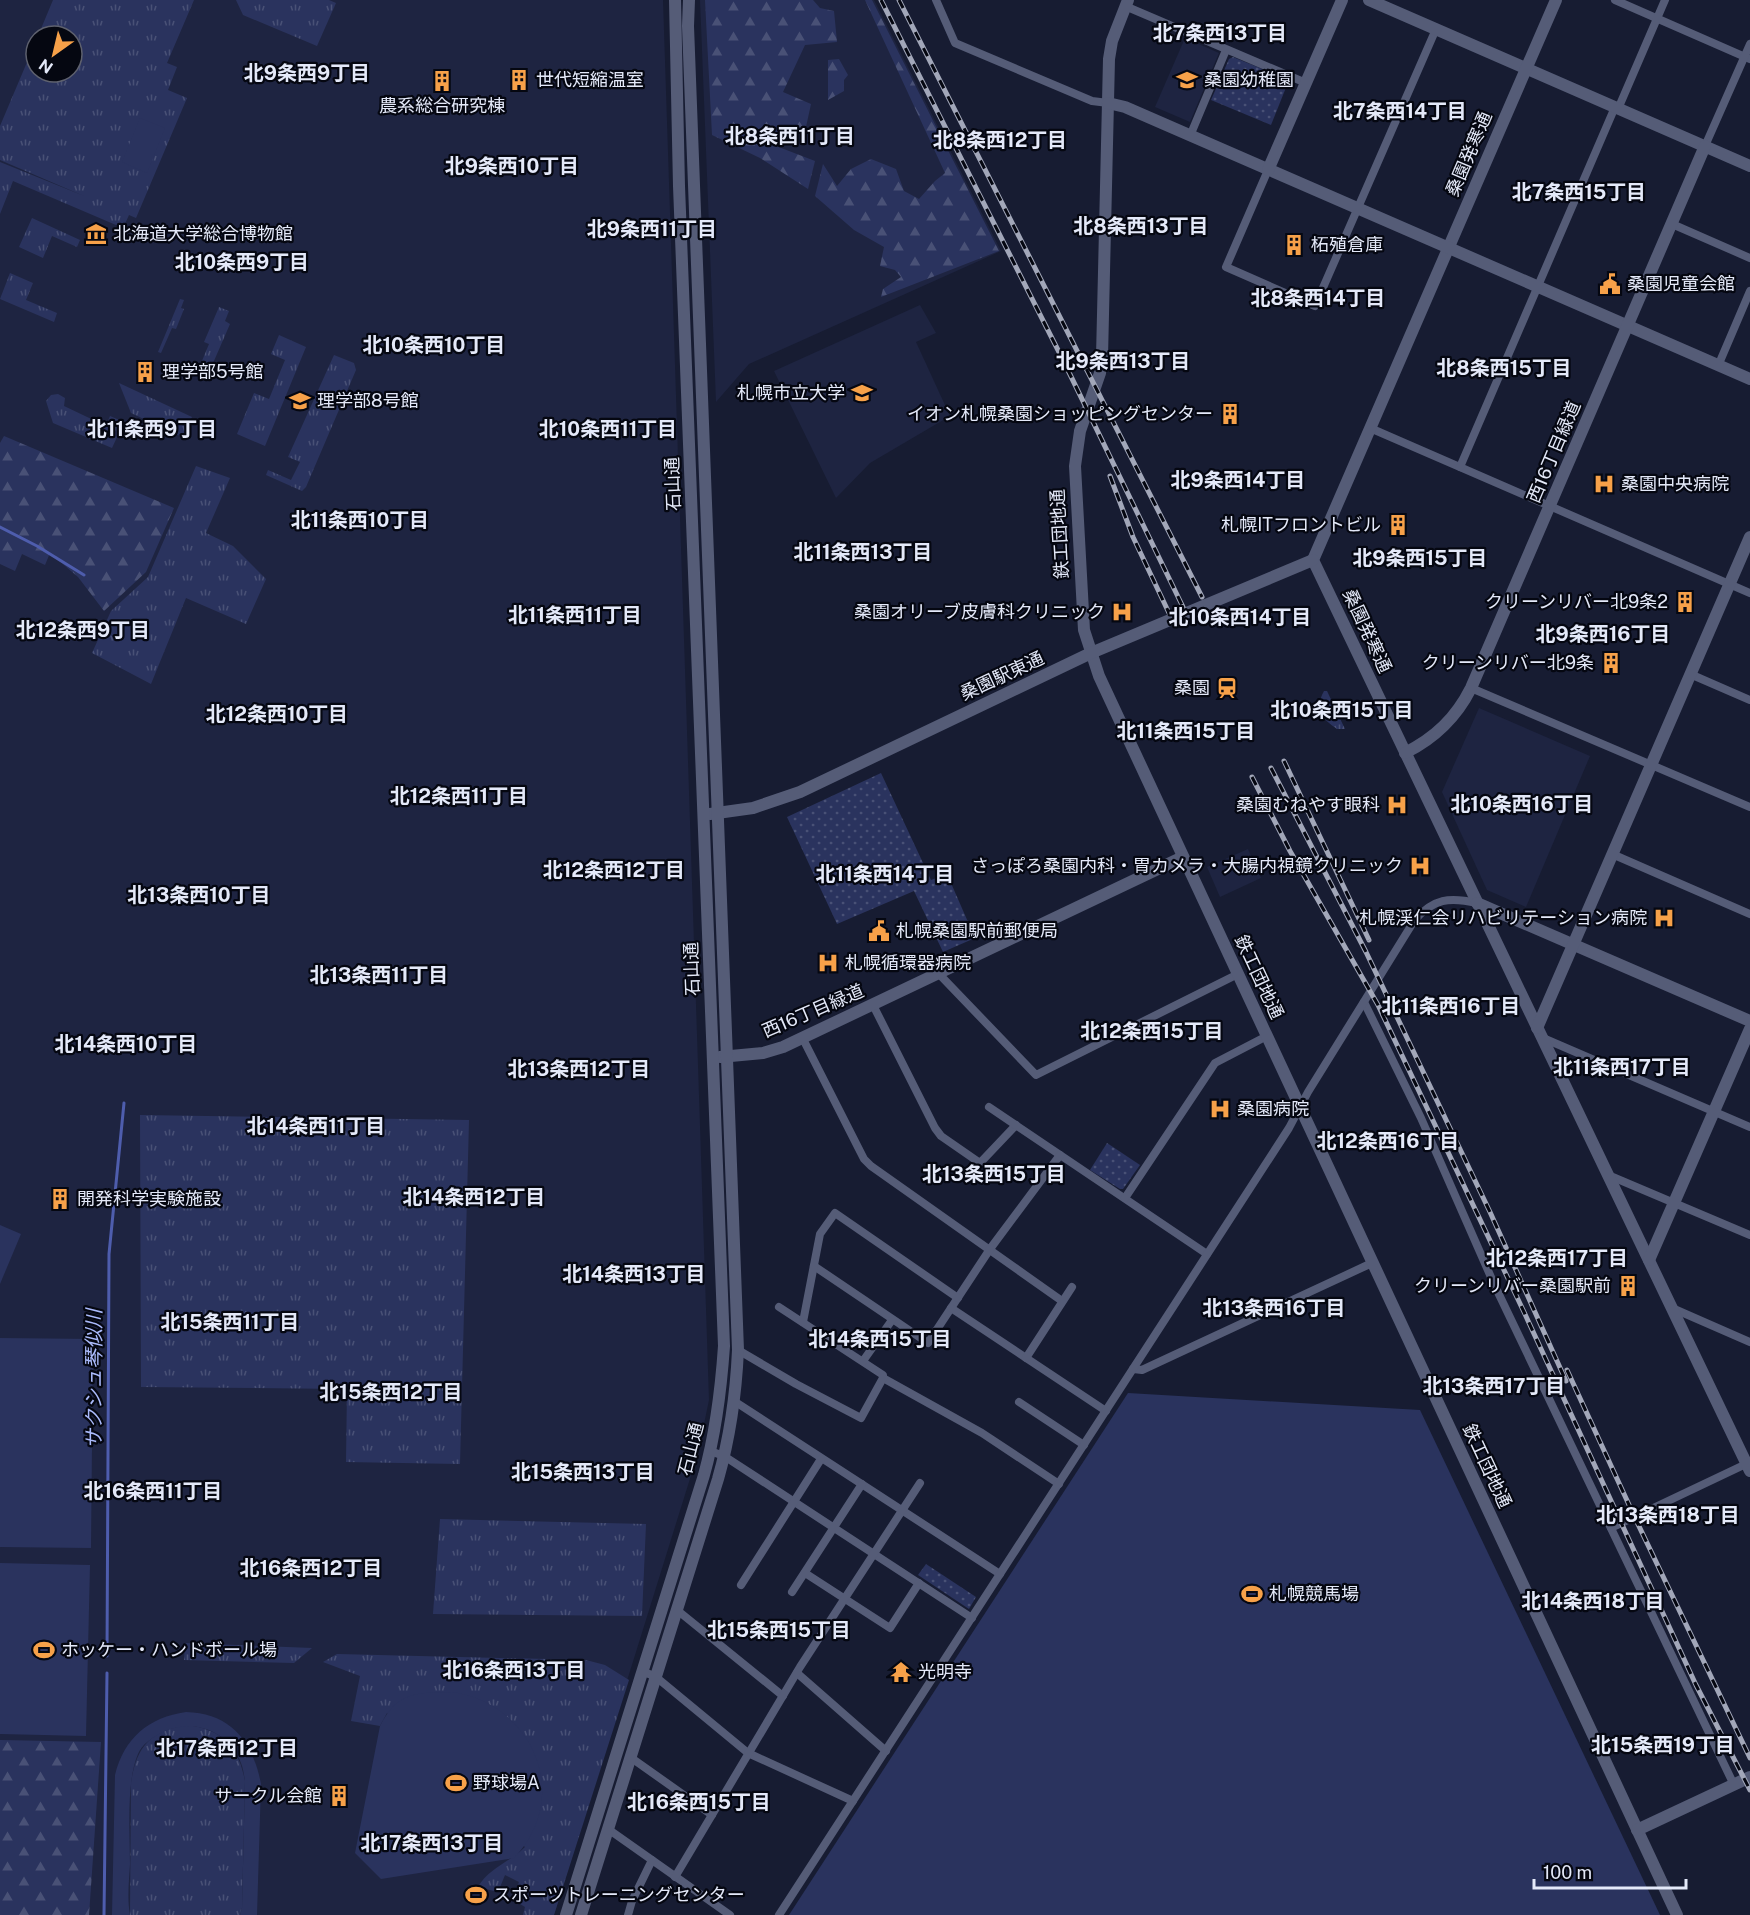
<svg xmlns="http://www.w3.org/2000/svg" width="1750" height="1915" font-family="'Public Sans','Noto Sans JP',sans-serif">
<style>
.built{fill:#1e2441;fill-rule:evenodd}
.grass{fill:url(#grass-tufts)}
.forest{fill:url(#forest-firs)}
.park{fill:url(#park-dots)}
.pitch{fill:#2a335e}
.lines{fill:none;stroke-linecap:round;stroke-linejoin:round}
.stream{stroke:#4e5dad;stroke-width:3}
.street{stroke:#555c77;stroke-width:8}
.secondary{stroke:#555c77;stroke-width:12}
.rail-casing{stroke:#a2a7b9;stroke-width:5}
.rail{stroke:#050711;stroke-width:3;stroke-dasharray:9;stroke-linecap:butt}
.labels{text-anchor:middle;stroke-width:4.5;stroke-linejoin:round;paint-order:stroke}
.poi-label{font-size:18px;fill:#e4e9f9;stroke:#050711;text-anchor:start}
.street-label{font-size:18px;fill:#e4e9f9;stroke:#050711}
.neighbourhood-label{font-size:20px;font-weight:bold;fill:#e4e9f9;stroke:#050711}
.water-label{font-size:20px;font-style:italic;fill:#abbbfc;stroke:#050711}
</style>
<defs>
<pattern id="grass-tufts" width="24" height="20" patternUnits="userSpaceOnUse" patternTransform="scale(1.5)"><rect width="24" height="20" fill="#2a335e"/><path d="M3 7l-1-3M5 7V3M7 7l1-3M15 17l-1-3M17 17v-4M19 17l1-3" fill="none" stroke="#495176"/></pattern>
<pattern id="forest-firs" width="22" height="20" patternUnits="userSpaceOnUse" patternTransform="scale(1.5)"><rect width="22" height="20" fill="#2a335e"/><path d="M5 1l3.5 6h-7zM16 11l3.5 6h-7z" fill="#495176"/></pattern>
<pattern id="park-dots" width="8" height="8" patternUnits="userSpaceOnUse" patternTransform="scale(1.5)"><rect width="8" height="8" fill="#2a335e"/><path d="M2 2h.1M6 6h.1" fill="none" stroke="#495176" stroke-width="1.8" stroke-linecap="round"/></pattern>
</defs>
<rect width="100%" height="100%" fill="#171c32"/>
<g class="built">
<path d="M0 0H663L709 1400 698 1453 554 1915H0ZM36 36H72V72H36Z"/>
<path d="M700 0H874L1001 251 749 364 716 402Z"/>
<path d="M1185 38 1219 53 1190 122 1155 107Z"/>
<path d="M920 305 936 333 916 342 950 416 870 463 836 498 774 371Z"/>
<path d="M1479 708 1590 756 1526 907 1487 890 1442 792Z"/>
<path d="M1248 849 1261 878 1220 897 1207 867Z"/>
</g>
<g class="grass">
<path d="M53 0H194L167 63 177 67 168 90 187 98 136 218 129 215 123 228 13 181 0 214V162L84 196 0 160V126L36 41V72H72V36H38Z"/>
<path d="M236 0H329L336 3 317 46 243 15Z"/>
<path d="M32 218 80 240 77 247 52 236 43 258 19 247Z"/>
<path d="M10 273 33 283 26 300 57 313 54 322 0 299Z"/>
<path d="M180 299 184 300 181 308 184 309 176 329 172 328 161 353 158 352Z"/>
<path d="M219 307 229 311 225 321 230 324 207 377 197 373 209 344 204 342Z"/>
<path d="M279 335 306 347 265 446 237 434 254 393 269 399 285 360 271 354Z"/>
<path d="M334 355 354 363 356 370 306 487 302 491 266 475 268 470 291 480 300 462 288 457Z"/>
<path d="M119 383 192 417 182 437 131 413Z"/>
<path d="M58 394 65 398 64 406 106 426 110 416 124 422 112 448 53 423 46 401 51 395Z"/>
<path d="M196 466 230 478 206 533 233 546 266 579 246 624 186 598 151 684 92 653 111 611 148 577Z"/>
<path d="M1324 691H1327L1345 729H1337C1322 719 1314 709 1324 691Z"/>
<path d="M140 1115 469 1120 460 1464 346 1462 347 1389 141 1387Z"/>
<path d="M440 1519 646 1524 642 1616 433 1614Z"/>
<path d="M185 1643 312 1648 294 1663 184 1660Z"/>
<path d="M337 1654 586 1660 605 1665 629 1680 554 1915H523L525 1907 512 1899 519 1882 505 1875 498 1892 478 1887C489 1868 510 1862 525 1847L387 1713 380 1726 351 1721 360 1676 323 1662Z"/>
<path d="M186 1725C222 1729 238 1746 245 1781L242 1908 240 1915H130L131 1783C136 1747 150 1731 186 1725Z"/>
</g>
<g class="forest">
<path d="M705 0H813L820 8 834 11 837 42 805 45 783 92 811 104 804 136 782 129 776 146 815 161 808 189 760 158 712 135Z"/>
<path d="M865 0H872L999 251 881 297 883 289 901 277 895 270 880 266 884 247 854 230 815 196 823 164 837 186 851 169 871 159 896 169 904 191 919 199 935 181 945 173Z"/>
<path d="M839 59 848 75 844 80V91L828 100V60Z"/>
<path d="M4 436 174 508 146 572 104 611 78 577 50 553 45 565 22 554 15 571 0 564V443Z"/>
<path d="M0 1740 101 1742 89 1915H0Z"/>
</g>
<g class="park">
<path d="M1233 57 1289 80 1271 125 1211 100 1229 59Z"/>
<path d="M881 773 931 880 947 874 975 938 943 952 914 891 837 924 787 817Z"/>
<path d="M1107 1143 1140 1165 1123 1189H1120L1090 1170Z"/>
<path d="M926 1564 976 1597 969 1609 918 1575Z"/>
</g>
<g class="pitch">
<path d="M140 118 165 128 147 173 122 162Z"/>
<path d="M0 1225 21 1234 0 1284Z"/>
<path d="M0 1338 93 1339 91 1548 0 1547Z"/>
<path d="M1128 1393 1420 1410 1660 1915H789Z"/>
<path d="M0 1563 90 1565 86 1736 0 1734Z"/>
<path d="M452 1692C533 1703 573 1797 514 1858L381 1879 355 1853 380 1726C398 1691 416 1693 452 1692Z"/>
<path d="M186 1712C231 1713 253 1742 261 1784L257 1915H240L242 1908 245 1781C244 1775 243 1768 241 1763 229 1730 191 1717 161 1733 152 1738 142 1744 138 1754 126 1782 130 1833 130 1864 129 1881 127 1899 130 1915H112L115 1775C124 1738 149 1717 186 1712Z"/>
</g>
<g class="lines">
<g class="stream">
<path d="M0 527 37 546 84 575"/>
<path d="M107 1656 109 1254 124 1103"/>
<path d="M104 1915 107 1673"/>
</g>
<g class="street">
<path d="M936 0 955 43 1092 101 1108 103"/>
<path d="M1615 0 1750 59"/>
<path d="M1125 6 1306 83"/>
<path d="M1618 109 1665 0"/>
<path d="M1190 136 1226 50"/>
<path d="M1705 146 1750 44"/>
<path d="M1268 170 1226 267 1315 306 1436 29"/>
<path d="M1672 224 1750 258"/>
<path d="M1718 366 1750 291"/>
<path d="M1370 428 1750 593"/>
<path d="M1460 467 1615 107"/>
<path d="M1690 674 1750 700"/>
<path d="M1471 688 1750 807"/>
<path d="M1612 854 1750 914"/>
<path d="M939 974 1036 1075 1238 974"/>
<path d="M1364 1002 1421 1118 1494 1284 1734 1785"/>
<path d="M873 1005 935 1128 941 1136 980 1163 1016 1125"/>
<path d="M1543 1038 1750 1127"/>
<path d="M803 1039 864 1159 871 1166 1062 1301"/>
<path d="M989 1107 1207 1254"/>
<path d="M1608 1175 1750 1235"/>
<path d="M1125 1198 1215 1063 1267 1036"/>
<path d="M814 1266 928 1343 990 1249 1060 1155"/>
<path d="M779 1307 883 1375V1378L982 1433 1059 1484"/>
<path d="M951 1308 1106 1411"/>
<path d="M1672 1308 1750 1342"/>
<path d="M803 1322 820 1234 835 1213 958 1298"/>
<path d="M738 1350 796 1384 861 1418 883 1378"/>
<path d="M1026 1358 1072 1287"/>
<path d="M863 1361 892 1320"/>
<path d="M1133 1369 1142 1370 1372 1263"/>
<path d="M734 1401 1000 1574"/>
<path d="M1019 1402 1084 1445"/>
<path d="M710 1451 724 1456 972 1618"/>
<path d="M1611 1528 1746 1464"/>
<path d="M805 1573 890 1628 919 1583"/>
<path d="M741 1585 821 1459"/>
<path d="M792 1592 862 1484"/>
<path d="M677 1610 783 1696"/>
<path d="M642 1671 656 1677 748 1753 853 1801"/>
<path d="M797 1673 886 1751"/>
<path d="M630 1757 712 1815"/>
<path d="M608 1829 730 1915"/>
<path d="M675 1877 800 1667 920 1483"/>
<path d="M628 1915 632 1901 652 1860"/>
<path d="M779 1915 1289 1128 1308 1092 1414 921C1433 898 1450 897 1477 903"/>
</g>
<g class="secondary">
<path d="M1128 0 1112 41 1109 59 1102 357 1100 373 1080 431 1075 466 1084 630 1099 676 1677 1915"/>
<path d="M1369 0 1750 166"/>
<path d="M1556 0 1313 560 1750 1471"/>
<path d="M1108 103 1125 107 1750 379"/>
<path d="M1268 170 1342 0"/>
<path d="M1405 753C1435 738 1456 718 1471 688L1705 146"/>
<path d="M710 814 753 808 800 792 1091 653 1313 560"/>
<path d="M1477 903 1750 1021"/>
<path d="M1537 1028 1750 537"/>
<path d="M720 1057 763 1053 783 1047 1183 857"/>
<path d="M1649 1260 1750 1029"/>
<path d="M1637 1830 1750 1777"/>
<path d="M566 1915 704 1475C716 1432 721 1390 724 1346L679 186 675 0"/>
<path d="M581 1915 718 1479C730 1437 736 1394 738 1350L688 26 689 0"/>
</g>
<defs>
<g id="rail">
<path d="M881 0 1063 360 1183 607"/>
<path d="M899 0 1202 597"/>
<path d="M1110 476 1133 537 1169 613"/>
<path d="M1284 761 1369 940"/>
<path d="M1271 768 1366 952 1490 1212 1566 1381"/>
<path d="M1252 777 1290 851 1378 1005 1524 1312 1696 1685 1750 1790"/>
<path d="M1567 1370 1636 1520 1750 1758"/>
</g>
</defs>
<use href="#rail" class="rail-casing"/>
<use href="#rail" class="rail"/>
</g>
<defs>
<symbol id="building-bare" viewBox="-9 -9 18 18"><path d="M-4-6H4V6H1V3H-1V6H-4ZM-2.5-4.3h1.7v1.8h-1.7ZM.8-4.3h1.7v1.8H.8ZM-2.5-1h1.7V.8h-1.7ZM.8-1h1.7V.8H.8Z" fill="#f7a149" stroke="#050711" stroke-width="2.5" paint-order="stroke"/></symbol>
<symbol id="school-bare" viewBox="-9 -9 18 18"><path d="M0-5L7-2L0 1L-7-2ZM-4 1L0 2.5L4 1V4Q0 6-4 4Z" fill="#f7a149" stroke="#050711" stroke-width="2.5" paint-order="stroke"/></symbol>
<symbol id="museum-bare" viewBox="-9 -9 18 18"><path d="M0-6L6-3V-2H-6V-3ZM-5-1h2V3h-2ZM-1-1h2V3h-2ZM3-1h2V3H3ZM-6 4H6V6H-6Z" fill="#f7a149" stroke="#050711" stroke-width="2.5" paint-order="stroke"/></symbol>
<symbol id="civic-bare" viewBox="-9 -9 18 18"><path d="M-.6-6.5H3V-4.5H.6V-3L4-1V1h2V6H-6V1h2V-1L-.6-3ZM-1.2 2.5V6h2.4V2.5Z" fill="#f7a149" stroke="#050711" stroke-width="2.5" paint-order="stroke"/></symbol>
<symbol id="university-bare" viewBox="-9 -9 18 18"><path d="M0-5L7-2L0 1L-7-2ZM-4 1L0 2.5L4 1V4Q0 6-4 4Z" fill="#f7a149" stroke="#050711" stroke-width="2.5" paint-order="stroke"/></symbol>
<symbol id="hospital-bare" viewBox="-9 -9 18 18"><path d="M-5-5h3v3.5h4V-5h3V5h-3V1.5h-4V5h-3Z" fill="#f7a149" stroke="#050711" stroke-width="2.5" paint-order="stroke"/></symbol>
<symbol id="station-bare" viewBox="-9 -9 18 18"><path d="M-3-6H3Q5-6 5-4V2Q5 4 3 4L4.5 6H3L1.5 4h-3L-3 6H-4.5L-3 4Q-5 4-5 2V-4Q-5-6-3-6ZM-3.5-4v3h7v-3ZM-3.5 1v1.5H-2V1ZM2 1v1.5H3.5V1Z" fill="#f7a149" stroke="#050711" stroke-width="2.5" paint-order="stroke"/></symbol>
<symbol id="stadium-bare" viewBox="-9 -9 18 18"><path d="M0-5a6.5 5 0 1 0 0 10a6.5 5 0 1 0 0-10ZM-3.5-1.8h7v3.6h-7Z" fill="#f7a149" stroke="#050711" stroke-width="2.5" paint-order="stroke"/></symbol>
<symbol id="temple-bare" viewBox="-9 -9 18 18"><path d="M0-6L5-2H3V0L6.5 2.5H4V6H1.5V3h-3V6H-4V2.5H-6.5L-3 0V-2H-5Z" fill="#f7a149" stroke="#050711" stroke-width="2.5" paint-order="stroke"/></symbol>
</defs>
<g fill-rule="evenodd">
<use href="#building-bare" x="504" y="65" width="30" height="30"/>
<use href="#school-bare" x="1172" y="65" width="30" height="30"/>
<use href="#building-bare" x="427" y="66" width="30" height="30"/>
<use href="#museum-bare" x="81" y="219" width="30" height="30"/>
<use href="#building-bare" x="1279" y="230" width="30" height="30"/>
<use href="#civic-bare" x="1595" y="269" width="30" height="30"/>
<use href="#building-bare" x="130" y="357" width="30" height="30"/>
<use href="#school-bare" x="847" y="378" width="30" height="30"/>
<use href="#university-bare" x="285" y="386" width="30" height="30"/>
<use href="#building-bare" x="1215" y="399" width="30" height="30"/>
<use href="#hospital-bare" x="1589" y="469" width="30" height="30"/>
<use href="#building-bare" x="1383" y="510" width="30" height="30"/>
<use href="#building-bare" x="1670" y="587" width="30" height="30"/>
<use href="#hospital-bare" x="1107" y="597" width="30" height="30"/>
<use href="#building-bare" x="1596" y="648" width="30" height="30"/>
<use href="#station-bare" x="1212" y="673" width="30" height="30"/>
<use href="#hospital-bare" x="1382" y="790" width="30" height="30"/>
<use href="#hospital-bare" x="1405" y="851" width="30" height="30"/>
<use href="#hospital-bare" x="1649" y="903" width="30" height="30"/>
<use href="#civic-bare" x="864" y="916" width="30" height="30"/>
<use href="#hospital-bare" x="813" y="948" width="30" height="30"/>
<use href="#hospital-bare" x="1205" y="1094" width="30" height="30"/>
<use href="#building-bare" x="45" y="1184" width="30" height="30"/>
<use href="#building-bare" x="1613" y="1271" width="30" height="30"/>
<use href="#stadium-bare" x="1237" y="1579" width="30" height="30"/>
<use href="#stadium-bare" x="29" y="1635" width="30" height="30"/>
<use href="#temple-bare" x="886" y="1657" width="30" height="30"/>
<use href="#stadium-bare" x="441" y="1768" width="30" height="30"/>
<use href="#building-bare" x="324" y="1781" width="30" height="30"/>
<use href="#stadium-bare" x="461" y="1880" width="30" height="30"/>
</g>
<g class="labels">
<g class="poi-label">
<text x="536" y="86">世代短縮温室</text>
<text x="1204" y="86">桑園幼稚園</text>
<text x="442" y="112" text-anchor="middle">農系総合研究棟</text>
<text x="113" y="240">北海道大学総合博物館</text>
<text x="1311" y="251">柘殖倉庫</text>
<text x="1627" y="290">桑園児童会館</text>
<text x="162" y="378">理学部5号館</text>
<text x="845" y="399" text-anchor="end">札幌市立大学</text>
<text x="317" y="407">理学部8号館</text>
<text x="1213" y="420" text-anchor="end">イオン札幌桑園ショッピングセンター</text>
<text x="1621" y="490">桑園中央病院</text>
<text x="1381" y="531" text-anchor="end">札幌ITフロントビル</text>
<text x="1668" y="608" text-anchor="end">クリーンリバー北9条2</text>
<text x="1105" y="618" text-anchor="end">桑園オリーブ皮膚科クリニック</text>
<text x="1594" y="669" text-anchor="end">クリーンリバー北9条</text>
<text x="1210" y="694" text-anchor="end">桑園</text>
<text x="1380" y="811" text-anchor="end">桑園むねやす眼科</text>
<text x="1403" y="872" text-anchor="end">さっぽろ桑園内科・胃カメラ・大腸内視鏡クリニック</text>
<text x="1647" y="924" text-anchor="end">札幌渓仁会リハビリテーション病院</text>
<text x="896" y="937">札幌桑園駅前郵便局</text>
<text x="845" y="969">札幌循環器病院</text>
<text x="1237" y="1115">桑園病院</text>
<text x="77" y="1205">開発科学実験施設</text>
<text x="1611" y="1292" text-anchor="end">クリーンリバー桑園駅前</text>
<text x="1269" y="1600">札幌競馬場</text>
<text x="61" y="1656">ホッケー・ハンドボール場</text>
<text x="918" y="1678">光明寺</text>
<text x="473" y="1789">野球場A</text>
<text x="322" y="1802" text-anchor="end">サークル会館</text>
<text x="493" y="1901">スポーツトレーニングセンター</text>
</g>
<g class="street-label">
<text transform="translate(1469 154) rotate(-67)" y="6">桑園発寒通</text>
<text transform="translate(1554 452) rotate(-67)" y="6">西16丁目緑道</text>
<text transform="translate(673 484) rotate(-92)" y="6">石山通</text>
<text transform="translate(1060 534) rotate(-93)" y="6">鉄工団地通</text>
<text transform="translate(1367 631) rotate(65)" y="6">桑園発寒通</text>
<text transform="translate(1002 676) rotate(-25)" y="6">桑園駅東通</text>
<text transform="translate(692 969) rotate(-92)" y="6">石山通</text>
<text transform="translate(1259 977) rotate(65)" y="6">鉄工団地通</text>
<text transform="translate(813 1011) rotate(-23)" y="6">西16丁目緑道</text>
<text transform="translate(691 1449) rotate(-76)" y="6">石山通</text>
<text transform="translate(1487 1466) rotate(65)" y="6">鉄工団地通</text>
</g>
<g class="neighbourhood-label">
<text x="1220" y="40">北7条西13丁目</text>
<text x="307" y="80">北9条西9丁目</text>
<text x="1400" y="118">北7条西14丁目</text>
<text x="790" y="143">北8条西11丁目</text>
<text x="1000" y="147">北8条西12丁目</text>
<text x="512" y="173">北9条西10丁目</text>
<text x="1579" y="199">北7条西15丁目</text>
<text x="1141" y="233">北8条西13丁目</text>
<text x="652" y="236">北9条西11丁目</text>
<text x="242" y="269">北10条西9丁目</text>
<text x="1318" y="305">北8条西14丁目</text>
<text x="434" y="352">北10条西10丁目</text>
<text x="1123" y="368">北9条西13丁目</text>
<text x="1504" y="375">北8条西15丁目</text>
<text x="152" y="436">北11条西9丁目</text>
<text x="608" y="436">北10条西11丁目</text>
<text x="1238" y="487">北9条西14丁目</text>
<text x="360" y="527">北11条西10丁目</text>
<text x="863" y="559">北11条西13丁目</text>
<text x="1420" y="565">北9条西15丁目</text>
<text x="575" y="622">北11条西11丁目</text>
<text x="1240" y="624">北10条西14丁目</text>
<text x="83" y="637">北12条西9丁目</text>
<text x="1603" y="641">北9条西16丁目</text>
<text x="1342" y="717">北10条西15丁目</text>
<text x="277" y="721">北12条西10丁目</text>
<text x="1186" y="738">北11条西15丁目</text>
<text x="459" y="803">北12条西11丁目</text>
<text x="1522" y="811">北10条西16丁目</text>
<text x="614" y="877">北12条西12丁目</text>
<text x="885" y="881">北11条西14丁目</text>
<text x="199" y="902">北13条西10丁目</text>
<text x="379" y="982">北13条西11丁目</text>
<text x="1451" y="1013">北11条西16丁目</text>
<text x="1152" y="1038">北12条西15丁目</text>
<text x="126" y="1051">北14条西10丁目</text>
<text x="1622" y="1074">北11条西17丁目</text>
<text x="579" y="1076">北13条西12丁目</text>
<text x="316" y="1133">北14条西11丁目</text>
<text x="1388" y="1148">北12条西16丁目</text>
<text x="994" y="1181">北13条西15丁目</text>
<text x="474" y="1204">北14条西12丁目</text>
<text x="1557" y="1265">北12条西17丁目</text>
<text x="634" y="1281">北14条西13丁目</text>
<text x="1274" y="1315">北13条西16丁目</text>
<text x="230" y="1329">北15条西11丁目</text>
<text x="880" y="1346">北14条西15丁目</text>
<text x="1494" y="1393">北13条西17丁目</text>
<text x="391" y="1399">北15条西12丁目</text>
<text x="583" y="1479">北15条西13丁目</text>
<text x="153" y="1498">北16条西11丁目</text>
<text x="1668" y="1522">北13条西18丁目</text>
<text x="311" y="1575">北16条西12丁目</text>
<text x="1593" y="1608">北14条西18丁目</text>
<text x="779" y="1637">北15条西15丁目</text>
<text x="514" y="1677">北16条西13丁目</text>
<text x="1663" y="1752">北15条西19丁目</text>
<text x="227" y="1755">北17条西12丁目</text>
<text x="699" y="1809">北16条西15丁目</text>
<text x="432" y="1850">北17条西13丁目</text>
</g>
<g class="water-label">
<text transform="translate(94 1379) rotate(-90)" y="7">サクシュ琴似川</text>
</g>
</g>
<g transform="translate(54 54) rotate(214)"><circle r="28" fill="#050711" stroke="#5e616e" stroke-width="1.5"/>
<path d="M0-4.5L10 22L0 15L-10 22Z" fill="#f7a149"/>
<text y="-9" font-size="16" font-weight="bold" text-anchor="middle" fill="#e4e9f9">N</text>
</g>
<path d="M1534 1879v9h152v-9" fill="none" stroke="#e4e9f9" stroke-width="3"/>
<text x="1543" y="1879" font-size="18" fill="#e4e9f9" stroke="#050711" stroke-width="4.5" paint-order="stroke">100 m</text>
</svg>
